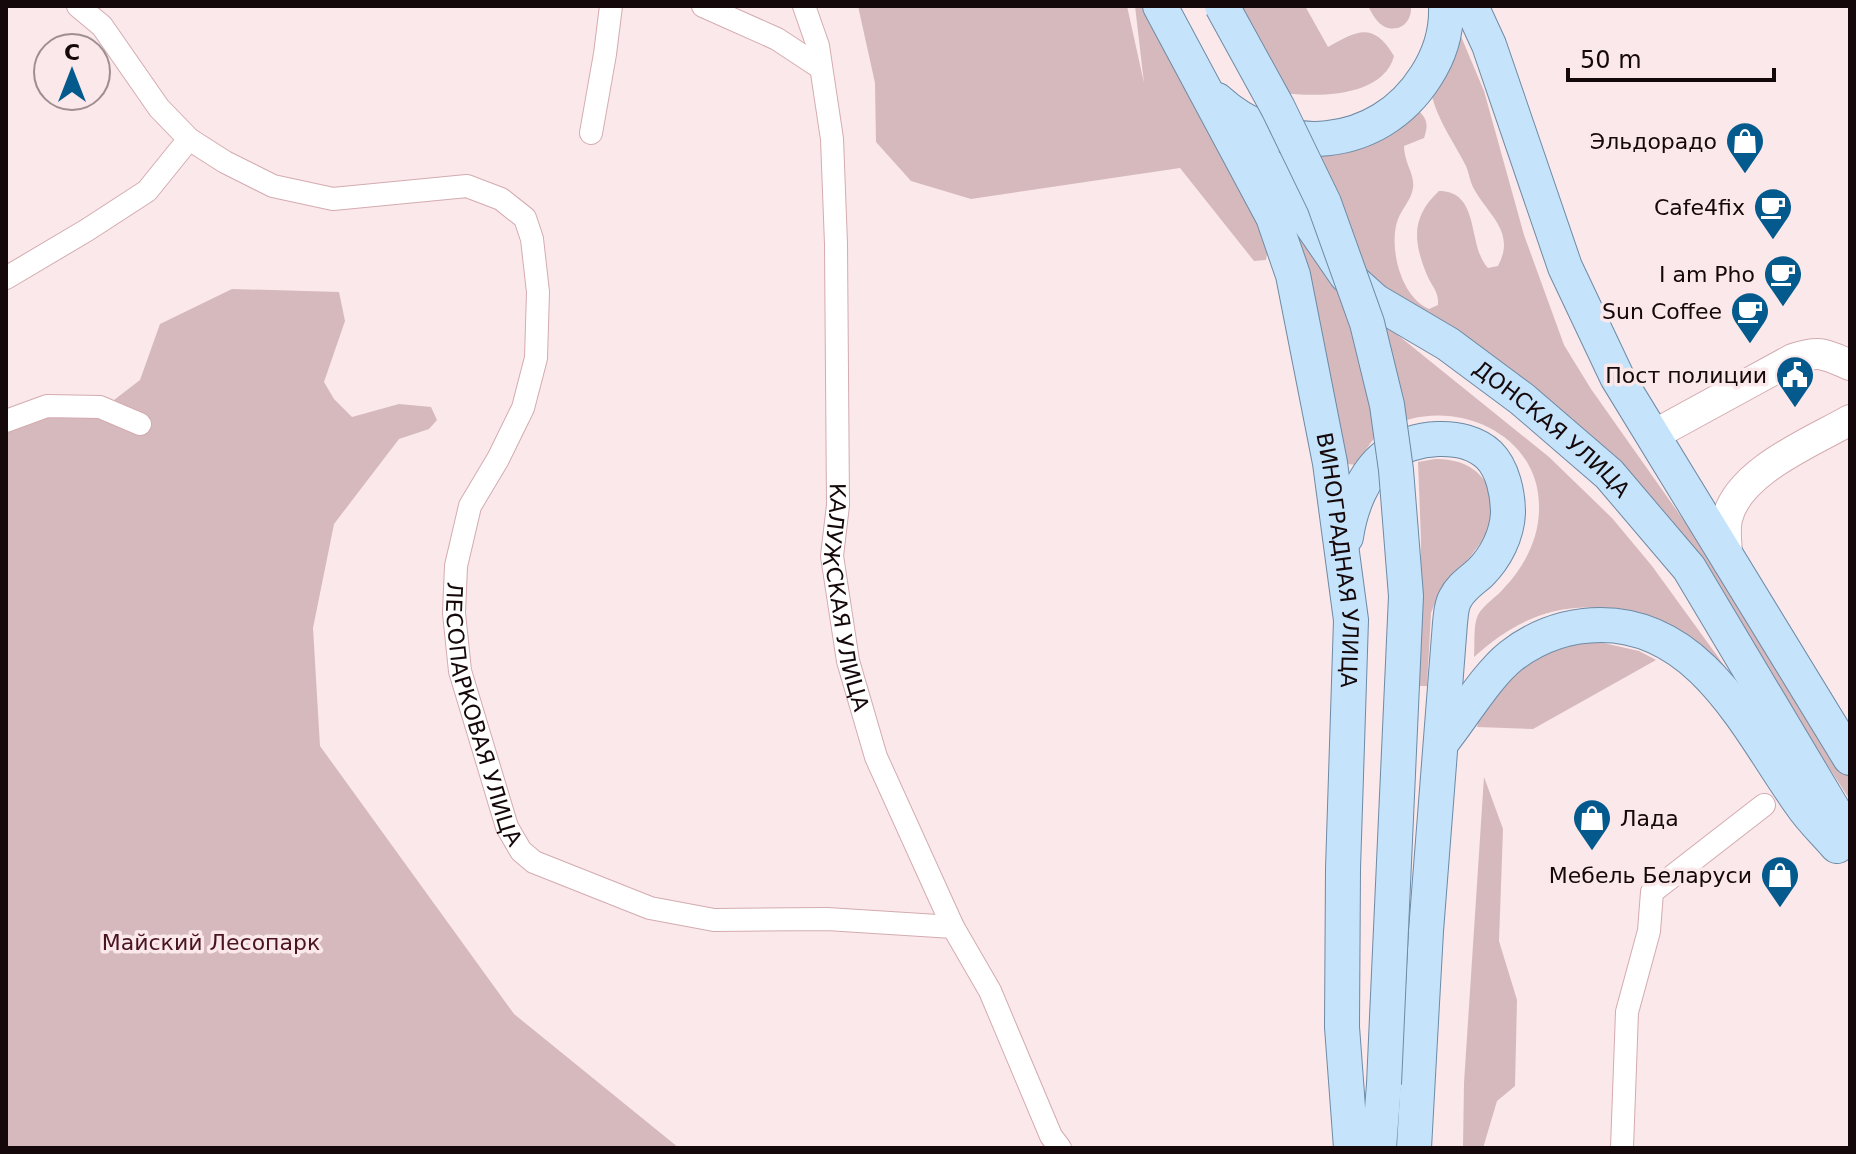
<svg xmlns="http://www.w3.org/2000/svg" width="1856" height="1154" font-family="'DejaVu Sans',sans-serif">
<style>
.green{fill:#d6b9bc}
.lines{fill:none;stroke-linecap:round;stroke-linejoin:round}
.street-casing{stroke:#d4abb0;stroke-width:24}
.secondary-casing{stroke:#d4abb0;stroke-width:32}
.primary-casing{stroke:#6e8aa5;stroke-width:36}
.street{stroke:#fff;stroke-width:22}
.secondary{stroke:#fff;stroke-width:30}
.primary{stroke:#c5e3fb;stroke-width:34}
.primary-bridge-casing{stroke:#6e8aa5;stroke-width:36;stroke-linecap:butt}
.primary-bridge{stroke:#c5e3fb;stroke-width:34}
.labels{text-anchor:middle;stroke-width:7;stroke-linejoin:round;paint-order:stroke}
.poi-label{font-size:22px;fill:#15080a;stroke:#fae8ea;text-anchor:end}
.street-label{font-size:22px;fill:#15080a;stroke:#fae8ea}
.park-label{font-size:22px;fill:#4a141f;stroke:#fae8ea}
</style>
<rect width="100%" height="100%" fill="#fae8ea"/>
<g class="green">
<path d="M858 6H1127L1144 83 1135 6H1145L1250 202 1267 254 1266 260 1254 261 1180 168 971 199 911 181 876 142 875 83Z"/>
<path d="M1227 6H1305L1328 47C1357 31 1373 21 1394 56 1383 98 1316 97 1283 93Z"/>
<path d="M1368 6H1411C1412 20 1402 33 1385 27 1377 23 1372 14 1368 6Z"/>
<path d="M1452 15 1484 91 1524 235 1564 345 1591 389 1723 576 1850 778V800L1694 560 1363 275 1302 142 1419 111C1428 120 1428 126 1424 138L1404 146C1404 163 1415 174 1413 188 1411 201 1401 209 1397 222 1389 249 1401 297 1429 309L1438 305C1439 291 1432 287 1427 275 1413 241 1411 217 1439 191 1481 191 1467 246 1488 268L1498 266C1516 232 1489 216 1474 189 1470 182 1469 173 1466 166 1453 140 1430 110 1430 80 1430 66 1447 30 1452 15Z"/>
<path d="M1298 236 1344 288 1399 336 1549 457 1612 518 1652 566 1726 668 1817 806 1645 618C1578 595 1524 611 1474 657 1475 645 1473 625 1478 615 1484 604 1497 597 1504 588 1525 566 1540 537 1539 505 1538 428 1443 393 1383 431 1372 437 1364 454 1356 465L1348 464Z"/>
<path d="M232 289 339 292 345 321 324 382 334 399 352 417 399 404 431 407 437 420 429 429 399 439 334 524 313 628 320 746 514 1014 679 1148H6V416L101 410 140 380 160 324Z"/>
<path d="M1435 459C1455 459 1472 464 1484 480 1520 528 1445 571 1431 613L1427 686H1419L1421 539 1418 462Z"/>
<path d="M1599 642 1639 651 1656 660 1533 729 1477 727 1482 707 1507 676 1561 644Z"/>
<path d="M1484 777 1503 829 1499 941 1517 1000 1515 1086 1497 1101 1483 1148H1463L1464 1083Z"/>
</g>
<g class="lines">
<defs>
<g id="street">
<path id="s1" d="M78 6 102 26 159 108 189 139 225 162 273 186 333 199 467 186 501 199 525 218 532 239 538 292 536 358 523 408 498 459 470 506 456 566 454 613 460 671 507 827 521 851 534 862 650 908 714 920 827 919 953 927"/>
<path d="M703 6 777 39 821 68"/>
<path id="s2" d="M804 6 818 46 832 139 836 244 838 505 832 556 848 661 876 757 953 927 990 991 1051 1136 1060 1148"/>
<path d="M591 133 605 54 611 6"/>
<path d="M6 278 87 230 147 191 189 139"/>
<path d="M6 421 47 406 100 407 140 424"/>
<path d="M1622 1148 1627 1012 1649 931 1652 892 1764 805"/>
</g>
<g id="secondary">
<path d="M1652 436 1793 359C1820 350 1825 354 1850 365"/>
<path d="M1728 562C1727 548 1724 532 1727 519 1738 471 1812 442 1850 420"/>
</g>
<g id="primary">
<path id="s3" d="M1160 6 1273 217 1293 275 1330 463 1351 620 1343 869 1342 1027 1351 1148"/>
<path d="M1471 6 1489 45 1565 267 1617 377 1850 758"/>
<path d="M1217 100C1280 158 1378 152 1426 76 1439 56 1447 31 1446 6"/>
<path id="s4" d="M1254 152 1275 172 1346 275 1375 301 1448 344 1522 399 1609 474 1689 568 1850 838"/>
<path d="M1346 537C1350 509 1363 474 1386 456 1412 436 1464 431 1489 455 1503 469 1508 494 1508 513 1507 535 1496 557 1480 573 1471 581 1461 587 1455 599 1451 606 1451 615 1450 623L1426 931 1414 1148"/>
<path d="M1442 742C1462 717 1487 675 1511 656 1537 636 1568 625 1601 625 1703 625 1750 733 1801 804 1811 819 1825 832 1837 846"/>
<path d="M1379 1148 1384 1084"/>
</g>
</defs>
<use href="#street" class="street-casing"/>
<use href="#secondary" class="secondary-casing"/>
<use href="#primary" class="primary-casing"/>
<use href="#street" class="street"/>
<use href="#secondary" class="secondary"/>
<use href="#primary" class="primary"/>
<defs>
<path id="primary-bridge" d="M1222 6 1278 108 1324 203 1367 323 1387 405 1396 470 1406 596 1384 1084"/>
</defs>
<use href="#primary-bridge" class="primary-bridge-casing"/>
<use href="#primary-bridge" class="primary-bridge"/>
</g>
<defs>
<symbol id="shop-pin" viewBox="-11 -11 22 30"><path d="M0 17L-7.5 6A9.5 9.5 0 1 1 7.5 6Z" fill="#045a8c" stroke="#fae8ea"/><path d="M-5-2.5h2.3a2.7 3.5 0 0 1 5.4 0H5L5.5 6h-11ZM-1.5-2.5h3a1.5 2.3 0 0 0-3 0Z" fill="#fff"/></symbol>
<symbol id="cafe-pin" viewBox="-11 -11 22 30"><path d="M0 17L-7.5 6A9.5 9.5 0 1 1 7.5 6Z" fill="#045a8c" stroke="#fae8ea"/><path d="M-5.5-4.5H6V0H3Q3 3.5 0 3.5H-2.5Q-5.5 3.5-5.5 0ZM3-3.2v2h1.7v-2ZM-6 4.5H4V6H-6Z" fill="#fff"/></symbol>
<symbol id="civic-pin" viewBox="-11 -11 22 30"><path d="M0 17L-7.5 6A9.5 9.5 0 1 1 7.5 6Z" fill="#045a8c" stroke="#fae8ea"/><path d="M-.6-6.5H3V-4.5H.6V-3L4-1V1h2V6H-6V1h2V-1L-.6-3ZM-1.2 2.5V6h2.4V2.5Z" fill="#fff"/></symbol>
</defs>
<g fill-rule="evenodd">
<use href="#shop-pin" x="1723" y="119" width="44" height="60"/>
<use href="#cafe-pin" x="1751" y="185" width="44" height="60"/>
<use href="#cafe-pin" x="1761" y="252" width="44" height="60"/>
<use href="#cafe-pin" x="1728" y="289" width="44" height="60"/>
<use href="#civic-pin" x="1773" y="353" width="44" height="60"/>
<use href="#shop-pin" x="1570" y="796" width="44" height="60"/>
<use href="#shop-pin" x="1758" y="853" width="44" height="60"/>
</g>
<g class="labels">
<g class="poi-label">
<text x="1717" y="149">Эльдорадо</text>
<text x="1745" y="215">Cafe4fix</text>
<text x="1755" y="282">I am Pho</text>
<text x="1722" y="319">Sun Coffee</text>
<text x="1767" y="383">Пост полиции</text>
<text x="1620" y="826" text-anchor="start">Лада</text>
<text x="1752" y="883">Мебель Беларуси</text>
</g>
<g class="street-label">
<text dy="8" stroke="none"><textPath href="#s4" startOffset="412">ДОНСКАЯ УЛИЦА</textPath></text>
<text dy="8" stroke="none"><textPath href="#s3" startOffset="590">ВИНОГРАДНАЯ УЛИЦА</textPath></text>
<text dy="8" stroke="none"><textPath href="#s2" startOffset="596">КАЛУЖСКАЯ УЛИЦА</textPath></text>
<text dy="8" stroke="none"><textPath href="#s1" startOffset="1052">ЛЕСОПАРКОВАЯ УЛИЦА</textPath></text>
</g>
<g class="park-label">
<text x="211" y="950">Майский Лесопарк</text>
</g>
</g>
<rect width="1856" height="1154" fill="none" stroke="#15080a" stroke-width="16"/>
<g transform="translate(72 72)"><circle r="38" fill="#fae8ea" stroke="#9e8e90" stroke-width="2"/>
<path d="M0-6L14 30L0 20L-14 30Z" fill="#045a8c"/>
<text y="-12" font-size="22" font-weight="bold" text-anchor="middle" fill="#15080a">С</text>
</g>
<path d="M1568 68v12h206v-12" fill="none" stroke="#15080a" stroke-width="4"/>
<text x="1580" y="68" font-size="24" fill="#15080a" stroke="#fae8ea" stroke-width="6" paint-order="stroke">50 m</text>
</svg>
